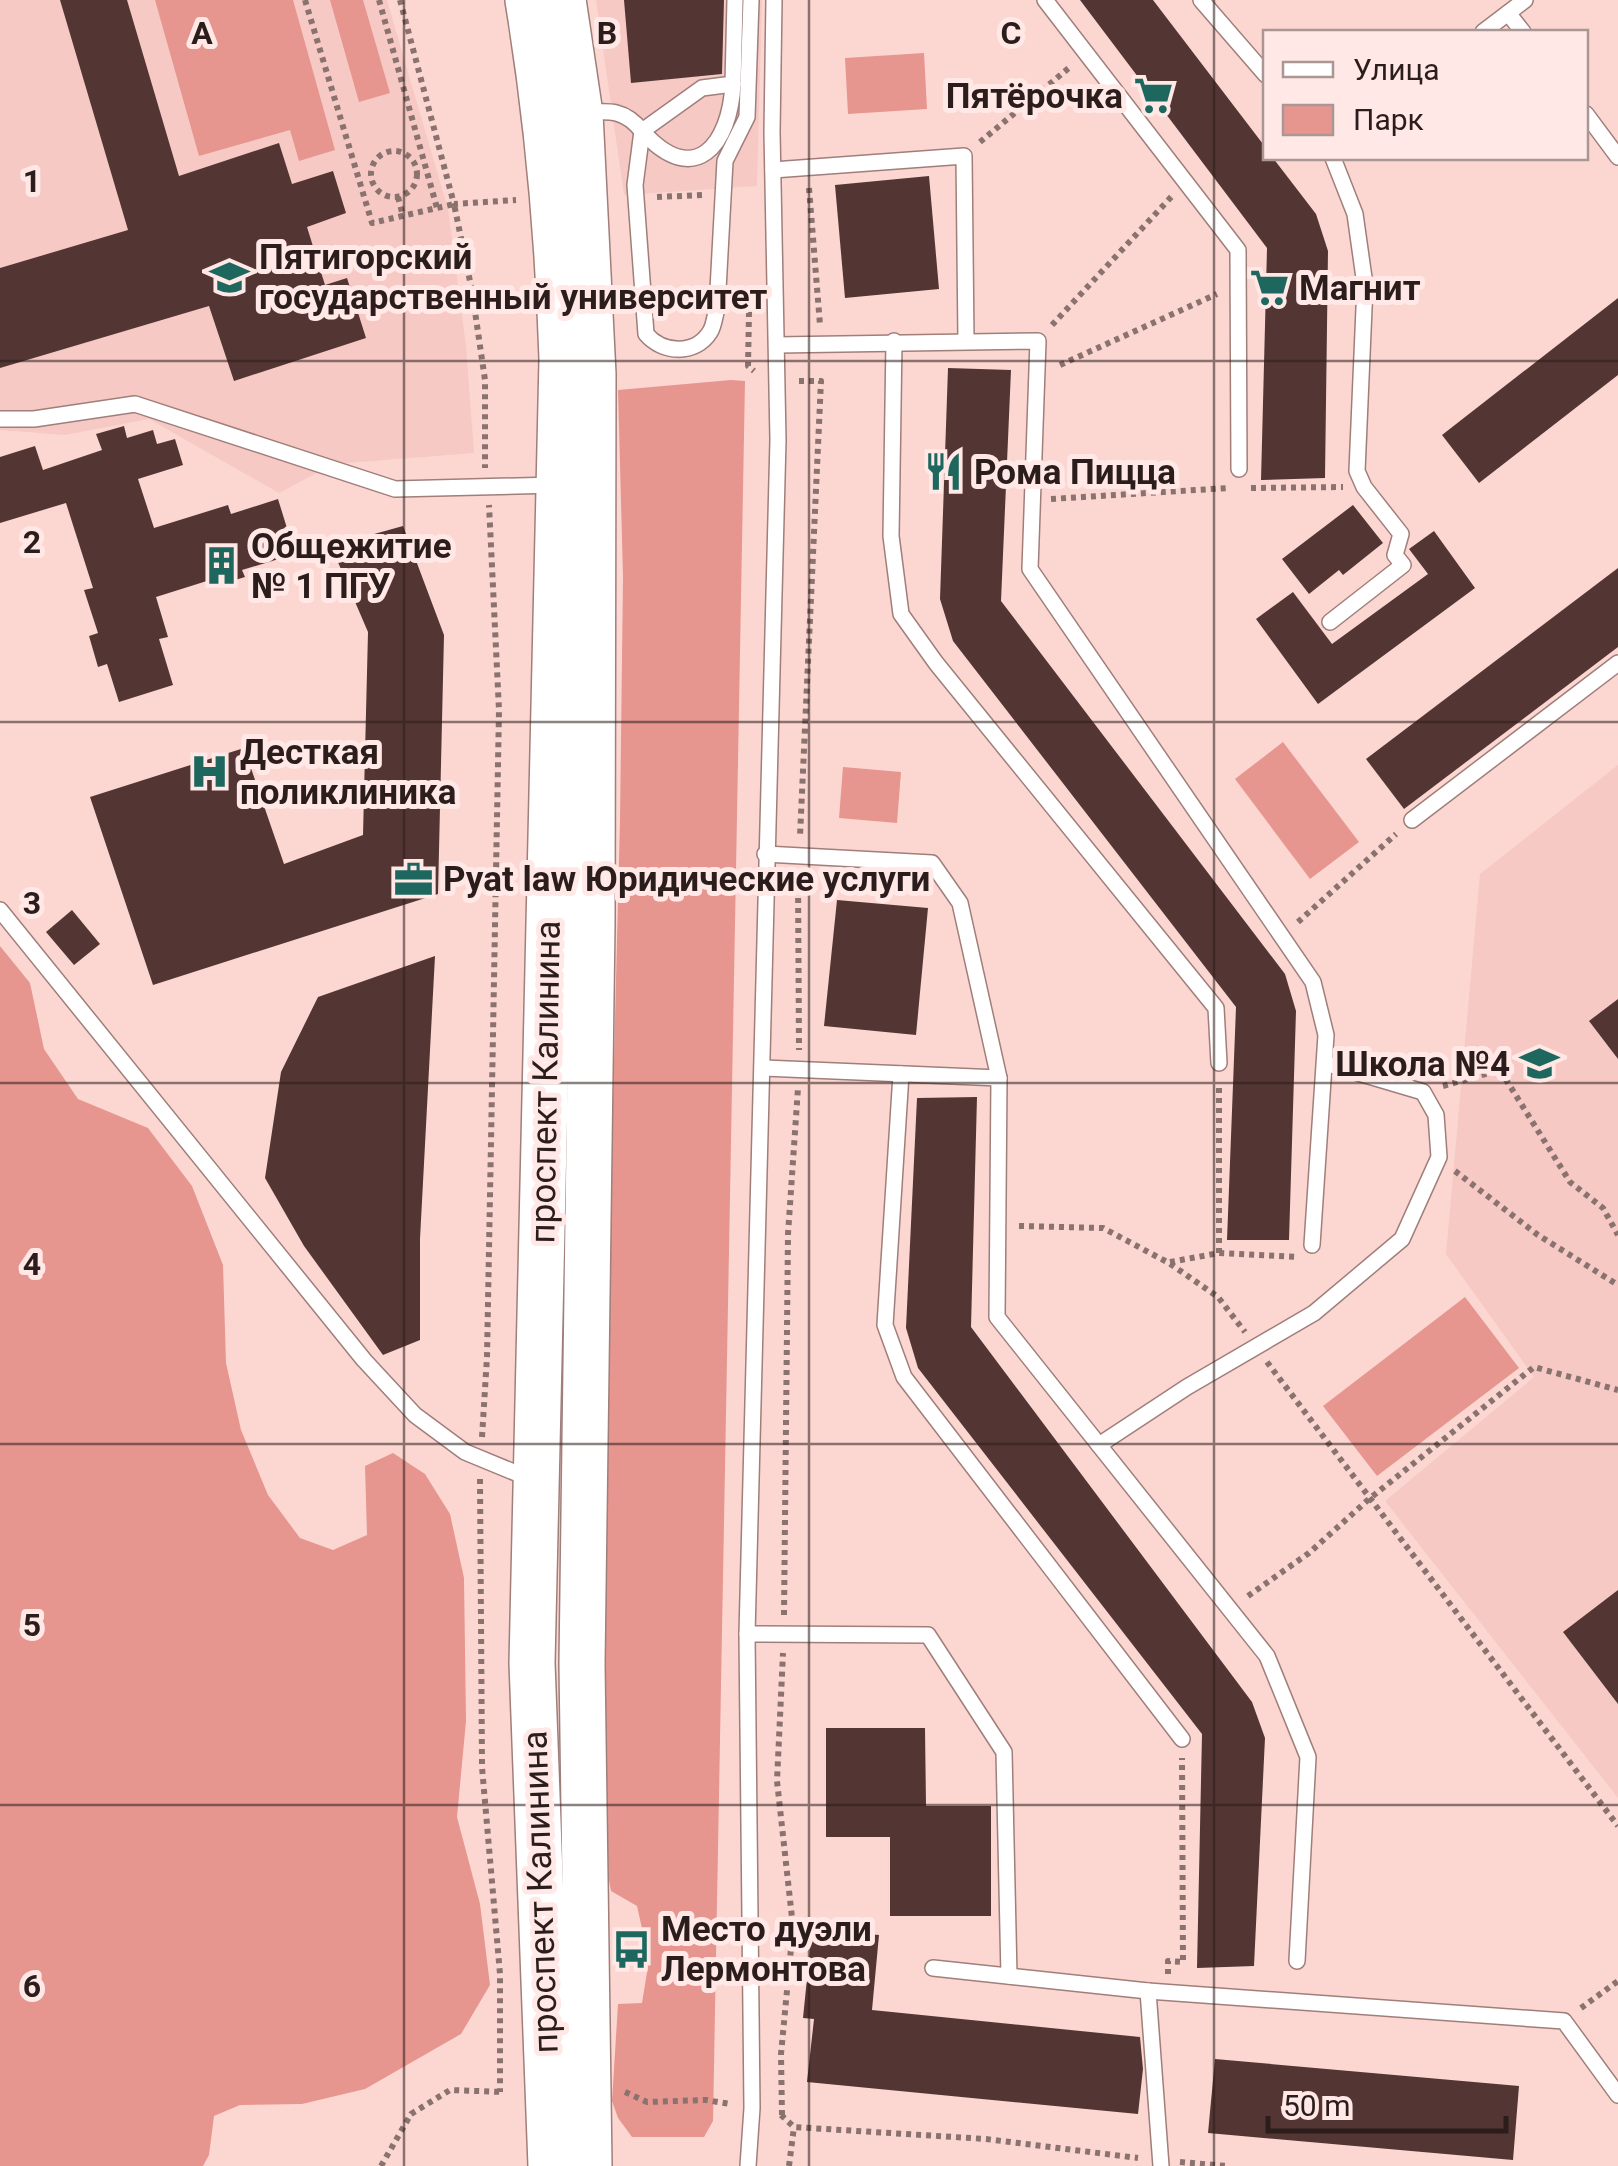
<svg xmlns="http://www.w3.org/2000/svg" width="1618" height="2166" font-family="Roboto,sans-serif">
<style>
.built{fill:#f6c9c5}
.green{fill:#e6968f}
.building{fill:#533633}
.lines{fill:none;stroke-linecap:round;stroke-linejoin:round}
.service-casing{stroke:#a07e7a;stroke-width:18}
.primary-casing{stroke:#a07e7a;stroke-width:48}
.path{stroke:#8a726f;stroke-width:6;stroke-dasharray:5 5;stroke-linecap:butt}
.service{stroke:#fff;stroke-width:15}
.primary{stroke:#fff;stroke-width:45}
.grid{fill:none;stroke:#2b1d1c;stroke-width:2.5;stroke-opacity:0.55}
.labels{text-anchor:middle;stroke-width:10;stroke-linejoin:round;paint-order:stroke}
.poi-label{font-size:35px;font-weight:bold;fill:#2b1d1c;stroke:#ffe8e5;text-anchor:start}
.street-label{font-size:35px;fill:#2b1d1c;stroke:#ffe8e5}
.grid-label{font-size:32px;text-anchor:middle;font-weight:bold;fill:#2b1d1c;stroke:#ffe8e5;stroke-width:10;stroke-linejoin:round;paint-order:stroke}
</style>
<rect width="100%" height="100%" fill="#fcd7d2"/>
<g class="built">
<path d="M0 0H387L448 209 466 346 474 453 334 464 279 493 149 419 65 435 0 430Z"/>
<path d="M596 0H762L757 186 624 195Z"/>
<path d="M1618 765V1798L1385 1501 1534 1377 1446 1254 1480 874Z"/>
</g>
<g class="green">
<path d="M155 0H293L335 150 299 161 290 130 199 156Z"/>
<path d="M330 0H363L390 93 359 102Z"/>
<path d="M924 53 927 109 848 114 845 58Z"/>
<path d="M731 380 745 381 713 2121 704 2137H632L618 2118 612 2101 618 2004 642 2003 649 1960 637 1906 611 1891 598 1821 602 1544 620 820 623 577 618 390Z"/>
<path d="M1283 742 1359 842 1310 879 1235 779Z"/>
<path d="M843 767 901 772 897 823 839 818Z"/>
<path d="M0 946 30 983 44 1049 78 1099 148 1128 192 1186 223 1265 226 1363 241 1430 268 1495 300 1538 333 1550 367 1535 365 1466 393 1453 425 1474 450 1514 464 1578 466 1721 457 1817 480 1904 490 1985 461 2034 365 2089 302 2104 240 2105 214 2116 209 2155 203 2166H0Z"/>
<path d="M1465 1297 1519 1368 1377 1476 1323 1406Z"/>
</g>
<g class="building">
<path d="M60 0H127L179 176 279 143 292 184 333 171 346 213 307 227 325 285 347 278 366 338 234 381 209 306 0 368V268L128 230Z"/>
<path d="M624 0H724L722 74 631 83Z"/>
<path d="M1080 0H1153L1266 148V158H1273L1316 214 1328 251 1325 478 1261 480 1267 248Z"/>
<path d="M929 176 939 289 845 298 835 185Z"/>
<path d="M1618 298V375L1479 483 1442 435Z"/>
<path d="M948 368 1011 370 1001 601 1285 974 1296 1011 1289 1240H1227L1236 1007 953 641 940 599Z"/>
<path d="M124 426 127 438 153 430 157 444 175 439 183 465 138 479 154 528 228 505 231 514 278 499 295 554 242 570 245 577 212 587 210 580 156 597 168 637 159 639 173 685 119 702 107 664 98 667 89 636 98 633 84 590 93 588 66 503 0 523V457L35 446 43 470 102 450 96 434Z"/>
<path d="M1353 505 1383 543 1343 575 1339 570 1309 594 1282 559Z"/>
<path d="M403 526 444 635 438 894 153 985 90 797 244 748 284 864 363 835 368 632 331 546Z"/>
<path d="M1434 531 1475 588 1318 704 1256 619 1293 592 1332 644 1428 574 1409 549Z"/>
<path d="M1618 568V647L1404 809 1366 759Z"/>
<path d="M837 900 928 908 916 1035 824 1026Z"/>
<path d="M72 910 100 944 74 965 46 932Z"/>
<path d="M435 956 420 1239V1340L383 1355 304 1246 265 1178 281 1072 318 997Z"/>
<path d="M1618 999V1059L1589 1021Z"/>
<path d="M977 1097 971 1327 1252 1702 1265 1738 1254 1966 1197 1968 1202 1734 918 1368 906 1328 917 1098Z"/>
<path d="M1618 1590V1704L1563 1632Z"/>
<path d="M826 1728H925L926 1806H991V1916H890V1837H826Z"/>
<path d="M812 1929 879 1935 872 2010 1140 2037 1143 2069 1138 2114 807 2082 814 2019 803 2018Z"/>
<path d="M1215 2059 1519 2086 1513 2160 1208 2133Z"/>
</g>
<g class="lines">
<defs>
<g id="service">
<path d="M1045 0 1238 250 1239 469"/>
<path d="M1201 0 1266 75"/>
<path d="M1508 13 1523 32"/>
<path d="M1483 32 1525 0"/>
<path d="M584 113C610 110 625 110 642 131L702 88 733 84 735 0"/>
<path d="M1586 114 1618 157"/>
<path d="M642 131 635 185 646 334C662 353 695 356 710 332 714 326 715 315 717 308L725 161 747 117 751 0"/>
<path d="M642 131C695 190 730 144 733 84"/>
<path d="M773 170 964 156 966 341"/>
<path d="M894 341 891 536 901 614 936 663 1216 1008 1219 1063"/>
<path d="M777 345 1038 341 1030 569 1313 982 1326 1035 1312 1245"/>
<path d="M0 419H34L135 404 395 489 555 485"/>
<path d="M1330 622 1403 565 1395 555 1401 534 1364 487 1357 471 1365 285 1355 214 1333 158"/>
<path d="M1412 820 1618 663"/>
<path d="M765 854 932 863 960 903 999 1078 997 1317 1267 1656 1308 1757 1297 1961"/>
<path d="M0 910 364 1360 415 1415 465 1452 533 1480"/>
<path d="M764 1068 999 1078"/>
<path d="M901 1074 885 1325 904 1377 1182 1739"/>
<path d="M1099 1445 1187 1387 1314 1313 1402 1239 1439 1157 1436 1115 1423 1092 1325 1063"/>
<path d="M747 1634 928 1635 1004 1752 1009 1976"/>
<path d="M933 1968 1148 1991 1161 2166"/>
<path d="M1148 1991 1564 2021 1618 2095"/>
<path d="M748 2166 752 2108 747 1634 778 440 772 132 774 0"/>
</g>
<g id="primary">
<path d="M528 0C548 121 558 236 562 359L532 1663 551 2166"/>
<path d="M563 0 580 114 593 374 592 924 582 1664 589 2166"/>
</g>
</defs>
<use href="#service" class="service-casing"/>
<use href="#primary" class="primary-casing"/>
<g class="path">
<path d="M305 0 372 223 454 204 472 291 485 380V468"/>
<path d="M379 0 437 208"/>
<path d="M400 0 454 204 516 200"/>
<path d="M980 142 1070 67"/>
<circle cx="394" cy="174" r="23"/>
<path d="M809 188 820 325"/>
<path d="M398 197 403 216"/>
<path d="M657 197 704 195"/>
<path d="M749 312 748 366 754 371"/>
<path d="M1052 325 1173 195"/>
<path d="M1060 365 1217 294"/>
<path d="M799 381H821L800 836"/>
<path d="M1251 488 1343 487"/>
<path d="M1051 499 1228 488"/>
<path d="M798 878 799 1050"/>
<path d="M1298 922 1396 834"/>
<path d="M1443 1086 1500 1070 1570 1182 1603 1208 1618 1235"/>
<path d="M1455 1171 1538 1235 1618 1285"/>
<path d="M1019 1226 1103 1228 1169 1263 1218 1297 1245 1332"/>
<path d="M1219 1253V1085"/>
<path d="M1170 1262 1219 1253 1297 1257"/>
<path d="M1267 1362 1618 1826"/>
<path d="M482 1437 487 1357 499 710 489 505"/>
<path d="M480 1479 482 1767 500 1974V2092"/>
<path d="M1248 1596 1309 1553 1369 1499 1534 1367 1618 1390"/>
<path d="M784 1615 788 1234 798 1088"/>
<path d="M1168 1974V1961L1183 1962 1182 1758"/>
<path d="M1581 2008 1618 1981"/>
<path d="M625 2092 647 2102 706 2100 730 2104"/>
<path d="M781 2115 794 2127 986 2139 1138 2158"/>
<path d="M782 2115 781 2054 793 1927 777 1781 783 1653"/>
<path d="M1180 2162 1227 2166"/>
<path d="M381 2166 411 2114 450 2090 503 2092"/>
<path d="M789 2166 794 2127"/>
</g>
<use href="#service" class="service"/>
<use href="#primary" class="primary"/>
</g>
<path class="grid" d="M404 0V2166M809 0V2166M1214 0V2166M0 361H1618M0 722H1618M0 1083H1618M0 1444H1618M0 1805H1618"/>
<defs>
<symbol id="supermarket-bare" viewBox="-9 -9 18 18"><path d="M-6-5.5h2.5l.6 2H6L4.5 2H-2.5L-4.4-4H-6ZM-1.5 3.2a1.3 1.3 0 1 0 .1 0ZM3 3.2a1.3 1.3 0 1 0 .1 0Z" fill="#1d675e" stroke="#ffe8e5" stroke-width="2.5" paint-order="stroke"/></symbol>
<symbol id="university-bare" viewBox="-9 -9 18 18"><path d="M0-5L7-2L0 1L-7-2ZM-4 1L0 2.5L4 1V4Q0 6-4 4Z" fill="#1d675e" stroke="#ffe8e5" stroke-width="2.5" paint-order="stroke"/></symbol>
<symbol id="restaurant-bare" viewBox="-9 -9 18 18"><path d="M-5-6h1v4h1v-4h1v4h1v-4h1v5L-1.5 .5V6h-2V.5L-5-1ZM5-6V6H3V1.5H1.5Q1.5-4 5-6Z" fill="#1d675e" stroke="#ffe8e5" stroke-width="2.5" paint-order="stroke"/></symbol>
<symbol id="building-bare" viewBox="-9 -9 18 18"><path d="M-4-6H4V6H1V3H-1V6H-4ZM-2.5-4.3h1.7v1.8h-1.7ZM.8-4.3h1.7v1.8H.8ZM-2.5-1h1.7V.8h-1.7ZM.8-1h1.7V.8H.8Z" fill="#1d675e" stroke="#ffe8e5" stroke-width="2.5" paint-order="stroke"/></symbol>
<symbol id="hospital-bare" viewBox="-9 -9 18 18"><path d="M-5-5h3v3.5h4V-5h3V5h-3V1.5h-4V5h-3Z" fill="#1d675e" stroke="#ffe8e5" stroke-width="2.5" paint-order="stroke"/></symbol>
<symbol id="office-bare" viewBox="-9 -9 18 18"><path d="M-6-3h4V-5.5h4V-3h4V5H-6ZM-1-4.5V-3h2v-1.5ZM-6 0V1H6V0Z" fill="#1d675e" stroke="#ffe8e5" stroke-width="2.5" paint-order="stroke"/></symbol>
<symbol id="school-bare" viewBox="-9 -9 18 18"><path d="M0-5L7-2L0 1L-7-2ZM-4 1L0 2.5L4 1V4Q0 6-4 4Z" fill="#1d675e" stroke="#ffe8e5" stroke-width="2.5" paint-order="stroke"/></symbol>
<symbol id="bus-bare" viewBox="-9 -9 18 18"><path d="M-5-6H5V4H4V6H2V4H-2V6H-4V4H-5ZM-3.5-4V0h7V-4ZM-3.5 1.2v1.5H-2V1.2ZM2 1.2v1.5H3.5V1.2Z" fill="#1d675e" stroke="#ffe8e5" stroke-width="2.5" paint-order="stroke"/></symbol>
</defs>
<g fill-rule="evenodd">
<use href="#supermarket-bare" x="1126" y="68" width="55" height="55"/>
<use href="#university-bare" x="202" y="250" width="55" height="55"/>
<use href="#supermarket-bare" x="1242" y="260" width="55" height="55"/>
<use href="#restaurant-bare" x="916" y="444" width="55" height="55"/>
<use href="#building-bare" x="194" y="538" width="55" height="55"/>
<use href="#hospital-bare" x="182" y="744" width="55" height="55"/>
<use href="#office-bare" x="386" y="852" width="55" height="55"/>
<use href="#school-bare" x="1512" y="1036" width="55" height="55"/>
<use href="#bus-bare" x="604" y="1922" width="55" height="55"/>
</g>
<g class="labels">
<g class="poi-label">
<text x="1123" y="108" text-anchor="end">Пятёрочка</text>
<text x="259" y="269">Пятигорский<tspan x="259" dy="40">государственный университет</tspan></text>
<text x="1299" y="300">Магнит</text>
<text x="974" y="484">Рома Пицца</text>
<text x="251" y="558">Общежитие<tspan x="251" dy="40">№ 1 ПГУ</tspan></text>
<text x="240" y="764">Десткая<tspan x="240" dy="40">поликлиника</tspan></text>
<text x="443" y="891">Pyat law Юридические услуги</text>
<text x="1510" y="1076" text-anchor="end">Школа №4</text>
<text x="661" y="1941">Место дуэли<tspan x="661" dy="40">Лермонтова</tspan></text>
</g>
<g class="street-label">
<text transform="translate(545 1082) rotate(-89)" y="12">проспект Калинина</text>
<text transform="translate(540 1892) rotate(-92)" y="12">проспект Калинина</text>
</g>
</g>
<g class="grid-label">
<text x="202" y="44">A</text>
<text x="607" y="44">B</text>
<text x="1011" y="44">C</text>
<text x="32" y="192">1</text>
<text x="32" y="553">2</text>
<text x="32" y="914">3</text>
<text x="32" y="1275">4</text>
<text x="32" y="1636">5</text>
<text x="32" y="1997">6</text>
</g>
<rect x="1263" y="30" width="325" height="130" fill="#ffe8e5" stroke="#aa9795" stroke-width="2.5"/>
<rect x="1283" y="62" width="50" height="15" fill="#ffffff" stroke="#aa9795" stroke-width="2.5"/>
<text x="1353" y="80" font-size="30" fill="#2b1d1c">Улица</text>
<rect x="1283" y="105" width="50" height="30" fill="#e6968f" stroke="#aa9795" stroke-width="2.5"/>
<text x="1353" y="130" font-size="30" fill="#2b1d1c">Парк</text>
<path d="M1268 2116v15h238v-15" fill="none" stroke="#2b1d1c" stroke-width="5"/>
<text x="1283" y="2116" font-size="30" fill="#2b1d1c" stroke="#ffe8e5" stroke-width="8" paint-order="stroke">50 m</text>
</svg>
